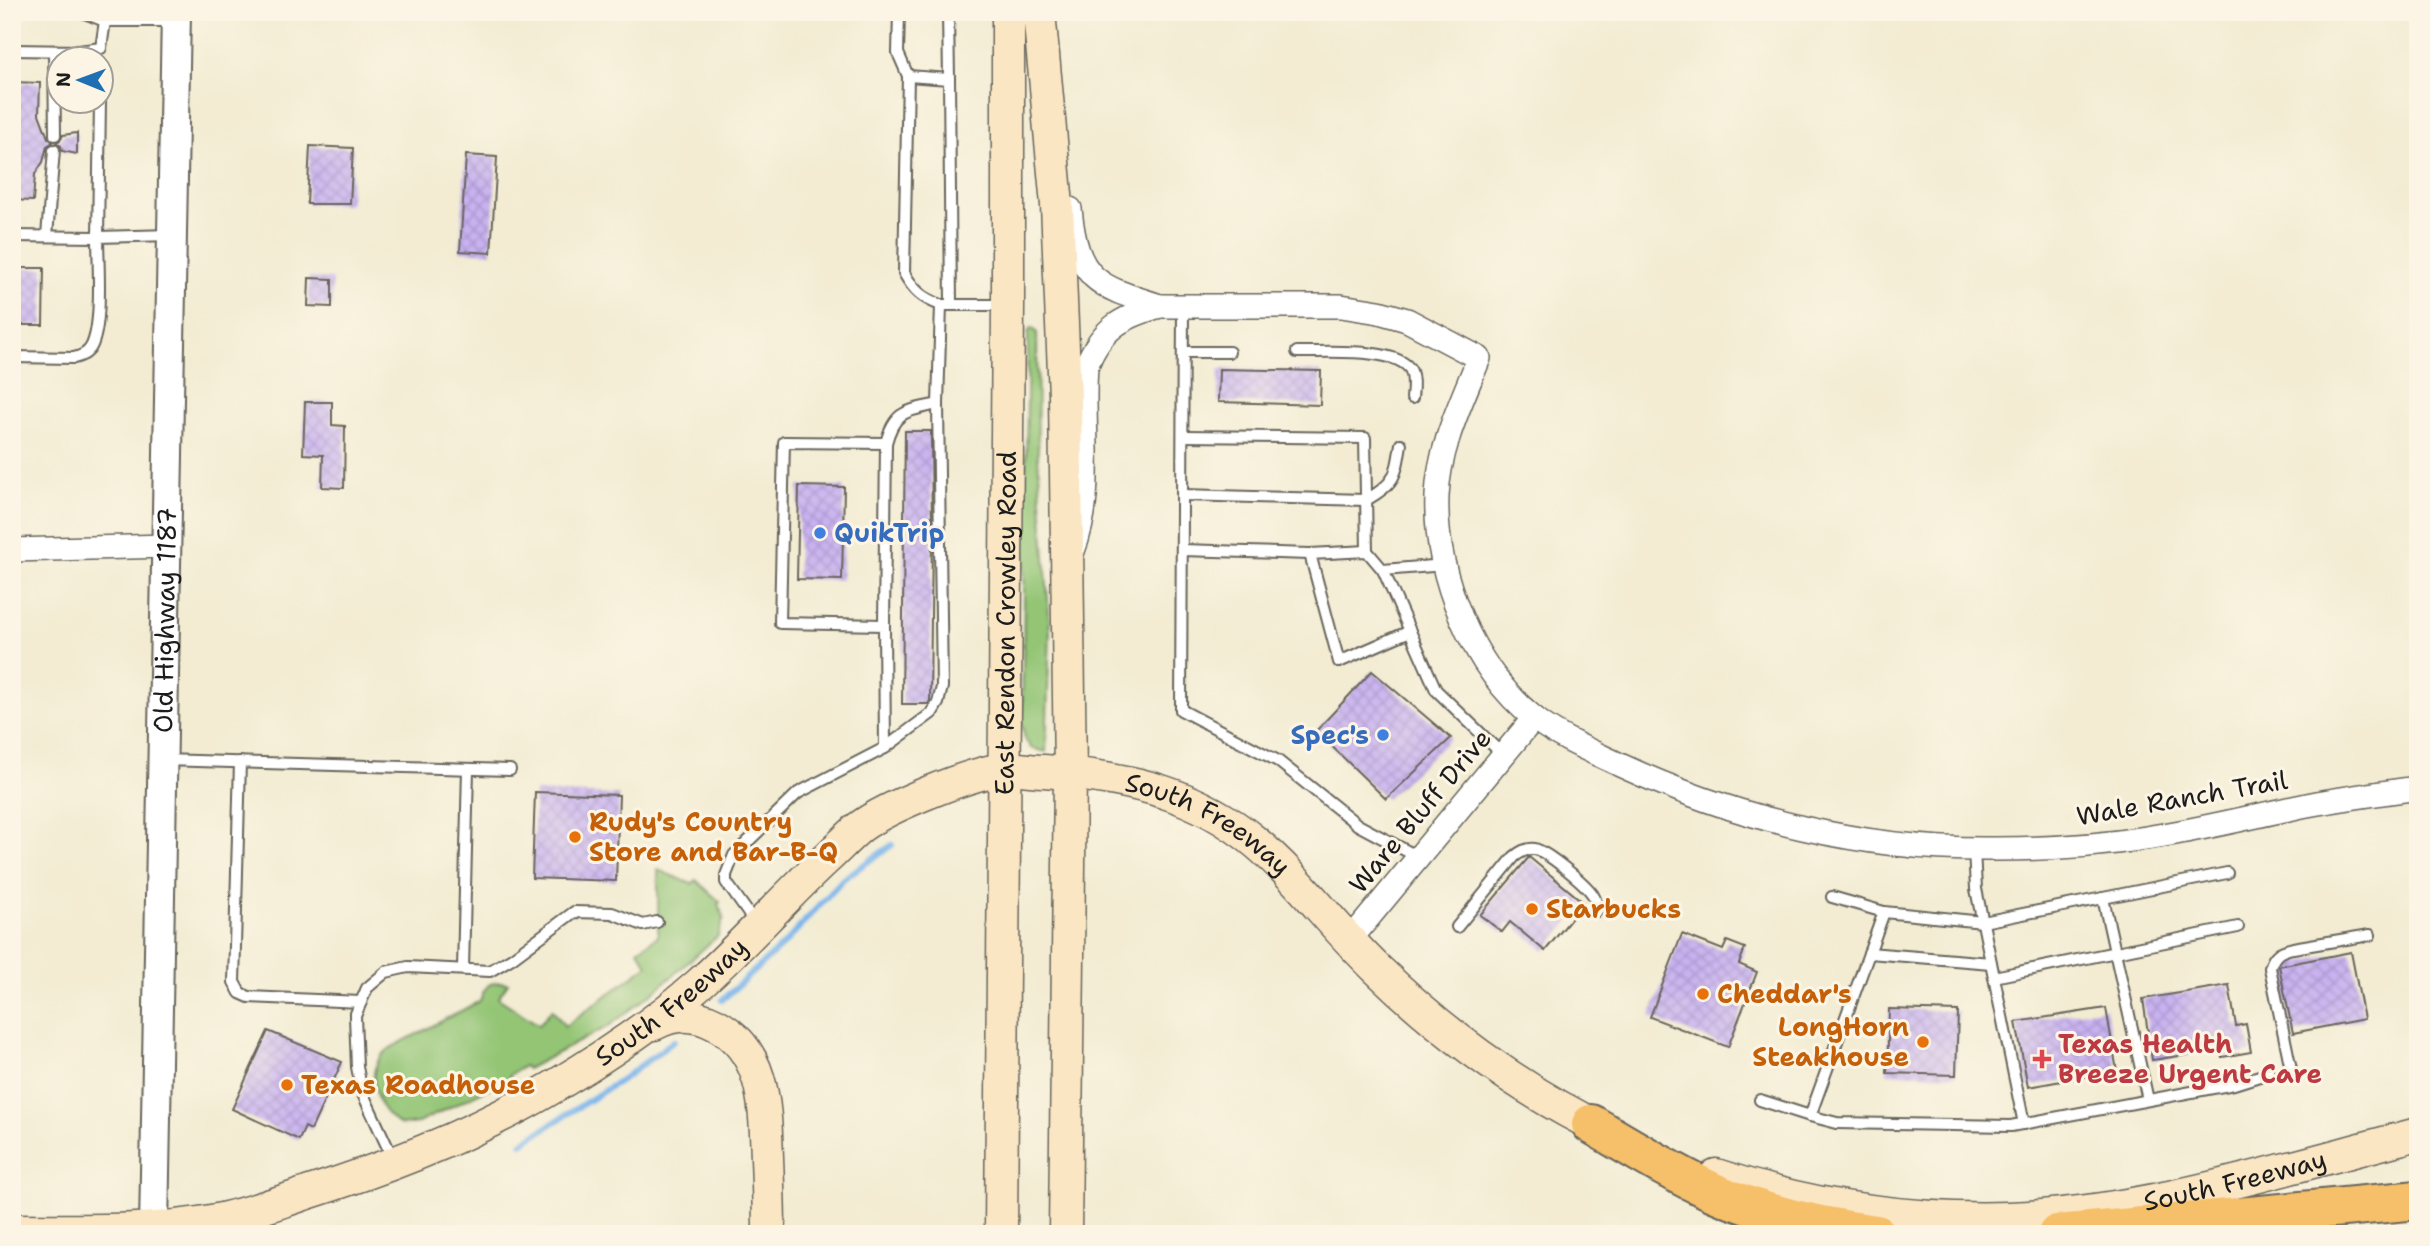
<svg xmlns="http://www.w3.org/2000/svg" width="2430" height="1246" font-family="'Shantell Sans',sans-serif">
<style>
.grass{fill:#93c575;stroke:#587048;stroke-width:2}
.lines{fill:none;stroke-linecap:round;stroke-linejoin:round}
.stream{stroke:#7ab5eb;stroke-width:6}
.building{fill:url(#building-cross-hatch)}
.service-casing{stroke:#67655c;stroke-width:14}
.minor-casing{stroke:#67655c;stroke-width:26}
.tertiary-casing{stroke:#67655c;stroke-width:32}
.secondary-casing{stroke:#67655c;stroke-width:35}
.motorway-casing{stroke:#67655c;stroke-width:42}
.service{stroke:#fff;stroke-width:10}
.minor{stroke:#fff;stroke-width:23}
.tertiary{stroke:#fff;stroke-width:28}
.secondary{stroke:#fbe6c4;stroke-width:32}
.motorway{stroke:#f6c06b;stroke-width:38}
.shop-dot{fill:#3f7fe0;stroke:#fcf5e5;stroke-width:2.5}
.food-dot{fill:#e8710a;stroke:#fcf5e5;stroke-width:2.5}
.health-dot{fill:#e0444e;stroke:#fcf5e5;stroke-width:2.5}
.labels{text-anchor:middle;stroke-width:6;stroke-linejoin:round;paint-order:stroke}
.shop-label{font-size:26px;font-weight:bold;fill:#366cbe;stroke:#fcf5e5;text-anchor:start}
.street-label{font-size:26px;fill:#1c1c1c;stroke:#fcf5e5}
.food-label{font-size:26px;font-weight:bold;fill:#c56008;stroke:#fcf5e5;text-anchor:start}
.health-label{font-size:26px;font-weight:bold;fill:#be3a42;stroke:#fcf5e5;text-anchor:start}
</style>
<defs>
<pattern id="building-cross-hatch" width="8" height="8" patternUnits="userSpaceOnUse" patternTransform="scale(1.75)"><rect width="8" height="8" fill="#c8b2f0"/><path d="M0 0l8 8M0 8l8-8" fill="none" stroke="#ab98cd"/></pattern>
</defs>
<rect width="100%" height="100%" fill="#fcf5e5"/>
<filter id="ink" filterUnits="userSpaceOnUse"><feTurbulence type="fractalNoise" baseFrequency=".0143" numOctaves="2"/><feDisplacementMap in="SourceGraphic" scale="14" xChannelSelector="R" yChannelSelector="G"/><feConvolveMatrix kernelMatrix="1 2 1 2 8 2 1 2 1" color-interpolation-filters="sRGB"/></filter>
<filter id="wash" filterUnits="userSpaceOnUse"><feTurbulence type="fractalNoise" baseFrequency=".00686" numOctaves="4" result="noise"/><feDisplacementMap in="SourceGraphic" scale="28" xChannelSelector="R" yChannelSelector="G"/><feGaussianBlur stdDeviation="1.57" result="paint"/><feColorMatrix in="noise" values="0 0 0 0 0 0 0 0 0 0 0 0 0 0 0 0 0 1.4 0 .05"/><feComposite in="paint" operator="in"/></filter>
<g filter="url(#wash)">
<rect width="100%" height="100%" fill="#f3ecd3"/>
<g class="grass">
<path d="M1031 328 1037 332 1038 456 1050 629 1046 752 1031 748 1025 739 1022 725 1028 333Z"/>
<path d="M658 870 692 884 696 880 720 902 718 904 724 917 718 936 655 991 609 1026 527 1069 524 1066 510 1075V1078L418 1123 401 1125C379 1114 365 1080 380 1058 382 1054 388 1050 392 1047L480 1001C485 984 491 980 508 983L498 998 539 1025 552 1009 565 1026 648 965 638 950 658 936Z"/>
</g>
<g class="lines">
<g class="stream">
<path d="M722 1000 786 942 843 879 892 845"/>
<path d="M522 1143 624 1078 674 1041"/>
</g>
</g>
<g id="blocks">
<g class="building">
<path d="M12 82 40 83 39 114 48 138 53 142 47 146 43 162 35 174 33 201 12 200Z"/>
<path d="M77 133V154L62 151 61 146 56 143 61 139 63 135Z"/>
<path d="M310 146 353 148 350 204H307Z"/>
<path d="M466 155 497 157 491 253 460 251Z"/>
<path d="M12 268H44L43 325H12Z"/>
<path d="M309 278 332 279V307L308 306Z"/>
<path d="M1219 369 1321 371 1320 405 1218 402Z"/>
<path d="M305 402H332V425L345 426 344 488 322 487 323 455 303 454Z"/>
<path d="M905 431H931L932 534 930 701 928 704H902Z"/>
<path d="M799 486 844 487 842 580 797 579Z"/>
<path d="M1372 671 1451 738 1386 799 1316 731Z"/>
<path d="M535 792 619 795 616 881 532 878Z"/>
<path d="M1529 857 1584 903 1545 951 1510 922 1502 932 1480 915Z"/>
<path d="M1682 934 1723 950 1727 941 1745 948 1739 964 1757 972 1728 1047 1650 1017Z"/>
<path d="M2351 952 2364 1019 2293 1033 2279 966Z"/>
<path d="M2229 985 2236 1026 2246 1024 2251 1052 2222 1057 2221 1050 2152 1060 2143 999Z"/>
<path d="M2106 1008 2117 1071 2028 1087 2016 1022Z"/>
<path d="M1889 1009 1958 1011 1956 1075 1887 1073Z"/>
<path d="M268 1031 342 1062 311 1130 305 1127 299 1140 232 1109Z"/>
</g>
</g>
</g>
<g filter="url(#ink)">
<use href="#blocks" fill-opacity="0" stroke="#67655c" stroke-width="2"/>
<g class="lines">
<defs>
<g id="service">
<path d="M82 12 105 21V12"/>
<path d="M899 12 898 53 908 76 904 273C914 291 922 298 941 305"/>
<path d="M948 12 949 79"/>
<path d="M12 50 79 51 101 48 105 21H174"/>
<path d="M54 51 55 135"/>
<path d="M908 76 949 79 951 305"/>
<path d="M12 236 98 237 100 102"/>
<path d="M47 236 54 150"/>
<path d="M1183 305 1181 710 1278 761 1358 825 1418 857"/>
<path d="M1183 352H1229"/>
<path d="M1297 352C1322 353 1399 346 1411 371 1414 379 1413 390 1412 398"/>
<path d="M12 357 74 358C81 356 87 354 91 347 103 325 98 263 98 237L171 235"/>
<path d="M1183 436 1365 438 1367 551"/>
<path d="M1183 495 1366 500C1395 484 1396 476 1401 444"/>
<path d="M1182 550 1310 554"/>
<path d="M1383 570 1436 690 1503 755"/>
<path d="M884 625 886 443"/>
<path d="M1410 631 1339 662 1310 554 1367 551 1383 570 1445 565"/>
<path d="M885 748 932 713 938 703 942 687 938 404"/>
<path d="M163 760 510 770"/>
<path d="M240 762 234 982 240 993 249 997 361 1002"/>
<path d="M1974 849 1976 889 2024 1124"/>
<path d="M1884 912 1983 922 2103 898"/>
<path d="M756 924 726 882V875L734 855 798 793 885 748 884 625 780 623 784 442 886 443C895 409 908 411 938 404L941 305H1006"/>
<path d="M1457 927 1514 857C1520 852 1526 848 1535 849 1547 852 1585 883 1593 895 1596 900 1597 905 1597 911"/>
<path d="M1869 953 1991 963"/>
<path d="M463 969 468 769"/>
<path d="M1994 977 2238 927"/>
<path d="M2291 1069 2270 968C2274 954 2280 951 2293 948L2370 935"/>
<path d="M1760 1100 1810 1116 1884 912 1832 897"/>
<path d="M2148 1100 2103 898 2227 873"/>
<path d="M1810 1116 1837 1123 2011 1126 2234 1084 2269 1073"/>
<path d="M394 1161 362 1092 357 1067 355 1016 367 988 386 972 408 967 490 971 512 958 574 912 612 913 643 925 657 922"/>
</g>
<g id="minor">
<path d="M1070 209C1077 281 1097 286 1160 306"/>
<path d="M12 550 168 546"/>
<path d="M1073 551C1096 492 1081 428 1086 367 1101 328 1122 317 1160 306H1341L1379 312 1407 320 1479 358C1461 403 1439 447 1437 496 1434 574 1472 668 1534 718 1559 738 1591 751 1620 765 1737 819 1866 851 1995 849 2045 849 2097 846 2146 838 2200 830 2254 816 2307 805 2344 798 2381 793 2418 788"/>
<path d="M1350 940 1534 718"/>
</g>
<g id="tertiary">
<path id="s1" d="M154 1229 176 12"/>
</g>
<g id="secondary">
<path d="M1039 12 1057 205 1065 396 1070 773 1065 1234"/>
<path d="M654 1024C675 1013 694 1013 715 1024 766 1051 765 1108 767 1158 768 1183 769 1208 769 1234"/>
<path id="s2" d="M1716 1175C1809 1206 1909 1221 2008 1218 2146 1213 2285 1168 2418 1134"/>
<path id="s3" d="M12 1230C81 1230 150 1233 217 1220 247 1214 278 1203 307 1193 393 1166 477 1133 555 1086 605 1056 655 1023 699 984 744 944 783 899 826 859 837 849 848 837 860 827 887 807 974 771 1007 769 1019 768 1032 771 1044 771 1084 774 1125 779 1164 792 1268 826 1303 897 1376 968 1445 1035 1525 1093 1612 1134"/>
<path id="s4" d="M1001 1234 1008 305V12"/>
</g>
<g id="motorway">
<path d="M1591 1124C1632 1148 1672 1173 1714 1192 1766 1215 1821 1227 1877 1234"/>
<path d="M2057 1234 2418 1200"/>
</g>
</defs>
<use href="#service" class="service-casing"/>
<use href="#minor" class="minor-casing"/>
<use href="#tertiary" class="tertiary-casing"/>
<use href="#secondary" class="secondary-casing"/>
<use href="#motorway" class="motorway-casing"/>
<use href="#service" class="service"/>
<use href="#minor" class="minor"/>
<use href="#tertiary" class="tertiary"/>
<use href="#secondary" class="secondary"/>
<use href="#motorway" class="motorway"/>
</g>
</g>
<g class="shop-dot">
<circle cx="820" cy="533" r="7"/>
<circle cx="1383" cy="735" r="7"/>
</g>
<g class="food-dot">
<circle cx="575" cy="837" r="7"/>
<circle cx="1532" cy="909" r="7"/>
<circle cx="1703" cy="994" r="7"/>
<circle cx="1923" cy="1042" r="7"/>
<circle cx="287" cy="1085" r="7"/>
</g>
<path class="health-dot" d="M2038.5 1048.5h7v7h7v7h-7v7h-7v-7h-7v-7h7z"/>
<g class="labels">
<g class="shop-label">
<text x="834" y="542">QuikTrip</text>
<text x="1369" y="744" text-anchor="end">Spec's</text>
</g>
<g class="street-label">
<text dy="9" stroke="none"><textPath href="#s1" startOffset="609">Old Highway 1187</textPath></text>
<text dy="9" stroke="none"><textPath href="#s4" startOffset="611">East Rendon Crowley Road</textPath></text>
<text transform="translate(2182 798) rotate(-10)" y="9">Wale Ranch Trail</text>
<text transform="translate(1420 811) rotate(-50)" y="9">Ware Bluff Drive</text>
<text dy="9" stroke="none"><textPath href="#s3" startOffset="1344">South Freeway</textPath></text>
<text dy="9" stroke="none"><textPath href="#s3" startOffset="714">South Freeway</textPath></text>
<text dy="9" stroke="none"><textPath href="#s2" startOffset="527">South Freeway</textPath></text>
</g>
<g class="food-label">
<text x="589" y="831">Rudy's Country<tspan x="589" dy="30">Store and Bar-B-Q</tspan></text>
<text x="1546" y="918">Starbucks</text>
<text x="1717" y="1003">Cheddar's</text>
<text x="1909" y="1036" text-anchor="end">LongHorn<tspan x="1909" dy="30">Steakhouse</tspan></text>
<text x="301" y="1094">Texas Roadhouse</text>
</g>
<g class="health-label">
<text x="2058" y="1053">Texas Health<tspan x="2058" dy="30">Breeze Urgent Care</tspan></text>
</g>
</g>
<rect width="2430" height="1246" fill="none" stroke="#fcf5e5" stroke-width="42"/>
<g transform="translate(80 80) rotate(271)"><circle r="33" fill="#fcf5e5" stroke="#a29e95" stroke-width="2"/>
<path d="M0-5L12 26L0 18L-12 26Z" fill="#1f6fb2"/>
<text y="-10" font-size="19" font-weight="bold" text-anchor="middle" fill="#1c1c1c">N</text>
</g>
</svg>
